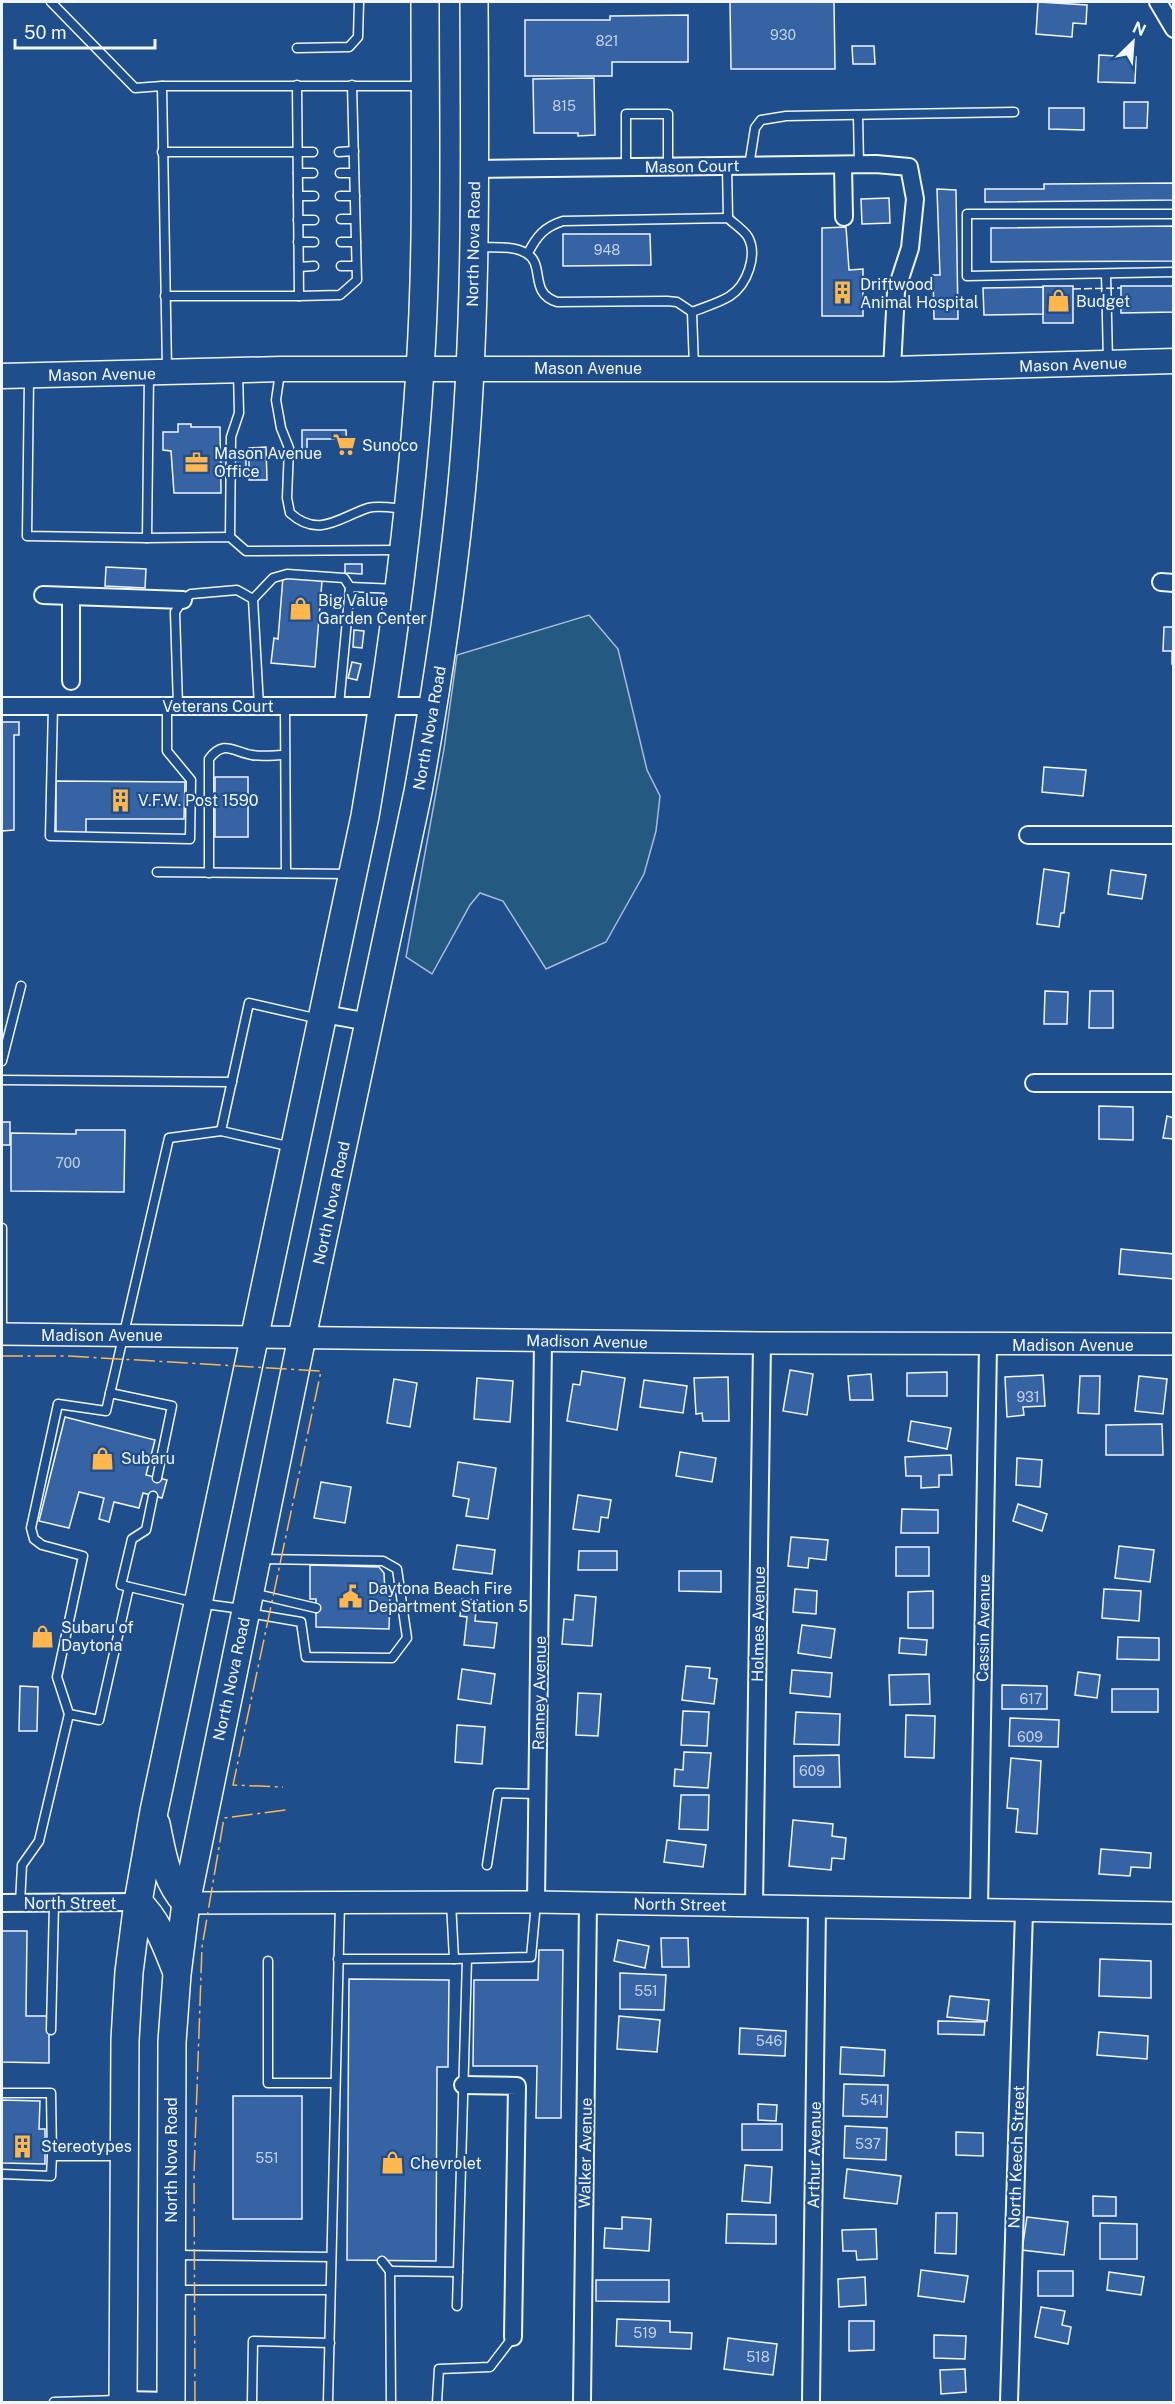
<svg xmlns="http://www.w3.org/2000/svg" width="1175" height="2404" font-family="'Public Sans',sans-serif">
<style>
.green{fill:#245a82;stroke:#a8bbd7;stroke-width:1.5}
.building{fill:#3563a3;stroke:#f2f6ff;stroke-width:1.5}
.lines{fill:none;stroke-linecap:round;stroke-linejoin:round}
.service-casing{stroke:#f2f6ff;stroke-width:11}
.minor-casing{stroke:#f2f6ff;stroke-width:20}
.tertiary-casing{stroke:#f2f6ff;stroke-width:24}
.secondary-casing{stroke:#f2f6ff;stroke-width:27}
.primary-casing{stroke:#f2f6ff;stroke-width:30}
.service{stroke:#1f4e8c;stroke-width:8}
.minor{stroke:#1f4e8c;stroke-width:16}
.tertiary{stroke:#1f4e8c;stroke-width:21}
.secondary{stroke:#1f4e8c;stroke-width:24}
.primary{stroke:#1f4e8c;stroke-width:27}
.fence{stroke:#f2f6ff;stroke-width:1.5;stroke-dasharray:8 3;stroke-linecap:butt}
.power{stroke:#ffb74d;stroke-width:1.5;stroke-dasharray:21 4.5 3 4.5;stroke-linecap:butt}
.labels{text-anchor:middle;stroke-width:4.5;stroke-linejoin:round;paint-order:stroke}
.number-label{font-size:14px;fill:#c3d1e8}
.street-label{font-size:16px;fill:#f2f6ff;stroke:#1f4e8c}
.poi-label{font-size:16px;fill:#f2f6ff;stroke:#1f4e8c;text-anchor:start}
</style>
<rect width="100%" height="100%" fill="#1f4e8c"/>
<path class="green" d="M589 615 618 649 647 770 660 796 656 831 644 874 606 942 546 969 503 901 480 893 470 905 432 974 406 957 444 749 457 655Z"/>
<g class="building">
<path d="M730 2H834L835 69H731Z"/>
<path d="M1038 2 1087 5 1086 24 1073 23 1072 37 1036 34Z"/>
<path d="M688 15V62H612V76H525V20H610V16Z"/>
<path d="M852 46H874L875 64H853Z"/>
<path d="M1099 55 1136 57 1135 83 1098 82Z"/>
<path d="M594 78 595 135 578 136V133H534L533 79Z"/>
<path d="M1124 102H1148L1147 128H1124Z"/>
<path d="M1049 108H1084V130L1049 129Z"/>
<path d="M1174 183V200L985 202V189H1044V184Z"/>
<path d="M937 189 956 190 958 319H934L933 275H940Z"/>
<path d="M889 198 890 223 862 224 861 199Z"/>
<path d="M1174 226V261L991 262V228Z"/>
<path d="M846 227 849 270 863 269V316H822V228Z"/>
<path d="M563 234H650L651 265 563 266Z"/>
<rect x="1043" y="286" width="30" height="37"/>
<path d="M1121 286H1174V312L1121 313Z"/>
<path d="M1043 287V314L984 315 983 288Z"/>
<path d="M178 424H191V427H220L221 493H174L171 451 163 450V432H178Z"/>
<path d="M302 430H346L347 452H341L340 439H307V452H302Z"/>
<path d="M266 447 267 480H249V448Z"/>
<rect x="221" y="453" width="25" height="22"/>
<path d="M345 564H362V574L345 573Z"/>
<path d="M106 567 146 569 145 588 105 586Z"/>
<path d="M283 577 322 581 315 667 271 663 274 638 278 639Z"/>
<path d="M1164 627H1174V665L1172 664V651H1163Z"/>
<path d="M354 630 364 631 362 648 353 647Z"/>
<path d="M352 662 361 664 357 680 348 678Z"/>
<path d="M2 722H19V735H14V830L2 831V836Z"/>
<path d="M1044 767 1086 770 1083 796 1042 792Z"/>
<rect x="215" y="777" width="33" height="60"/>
<path d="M56 781 185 782 184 819H86V834H56Z"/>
<path d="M1044 869 1069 873 1064 913H1061L1059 927 1037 924Z"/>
<path d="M1111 870 1146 875 1142 899 1108 894Z"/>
<path d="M1045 991 1068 992 1067 1024H1044Z"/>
<path d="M1090 991H1113V1028H1089Z"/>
<path d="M1099 1106 1133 1107V1140L1099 1139Z"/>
<path d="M1167 1116 1174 1118V1139L1163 1138Z"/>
<rect x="2" y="1122" width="8" height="23"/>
<path d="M76 1130H125L124 1192 11 1191V1133L76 1134Z"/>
<path d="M1121 1249 1174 1254V1279L1119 1274Z"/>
<path d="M790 1370 813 1374 807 1415 783 1411Z"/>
<path d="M582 1371 625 1378 617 1430 567 1421 573 1384 580 1385Z"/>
<path d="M947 1372V1396H907V1373Z"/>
<path d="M871 1374 873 1400H850L848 1376Z"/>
<path d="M1043 1375 1045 1406 1023 1407 1024 1415 1007 1417 1005 1377Z"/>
<path d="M1080 1376H1100L1099 1414 1078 1413Z"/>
<path d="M1139 1376 1167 1379 1163 1414 1135 1411Z"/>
<path d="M728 1377 729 1421H703L702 1413 696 1414 694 1378Z"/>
<path d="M477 1378 513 1381 510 1422 474 1419Z"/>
<path d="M394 1379 417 1383 410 1427 387 1423Z"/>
<path d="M644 1380 687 1386 683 1413 640 1407Z"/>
<path d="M65 1417 155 1440 146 1475 167 1480 162 1498 143 1493 139 1508 114 1502 109 1522 99 1519 104 1498 79 1492 69 1528 39 1521Z"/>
<path d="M911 1421 951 1428 947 1449 908 1441Z"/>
<path d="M1162 1424 1163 1455H1106V1425Z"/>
<path d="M680 1452 716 1458 712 1482 676 1476Z"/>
<path d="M951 1455 952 1475H939V1487L921 1488V1476H906L905 1457Z"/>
<path d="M1017 1458 1042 1460 1040 1487 1016 1485Z"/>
<path d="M458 1462 496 1468 488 1519 466 1516 469 1499 453 1496Z"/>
<path d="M321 1482 351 1487 345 1523 314 1518Z"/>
<path d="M578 1495 611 1500 608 1518 601 1517 599 1532 573 1529Z"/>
<path d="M1018 1504 1047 1514 1042 1531 1013 1521Z"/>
<path d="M902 1509 938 1510V1533H901Z"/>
<path d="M791 1537 828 1540 826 1560 809 1558 808 1568 788 1566Z"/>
<path d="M457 1545 495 1550 492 1574 453 1569Z"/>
<path d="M1119 1546 1154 1550 1150 1582 1115 1578Z"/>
<rect x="896" y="1547" width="33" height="29"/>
<path d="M579 1551H617V1570H578Z"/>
<path d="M310 1565 379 1567 384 1573 385 1594H390L389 1629 316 1627V1599H310Z"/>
<path d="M679 1571H721V1592L679 1591Z"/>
<path d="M795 1589 817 1591 816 1614 793 1612Z"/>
<path d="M1104 1589 1141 1591 1139 1621 1102 1618Z"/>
<path d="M933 1591V1628H908V1592Z"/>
<path d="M575 1595 596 1597 592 1646 562 1644 564 1619 573 1620Z"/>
<path d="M462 1599 477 1600 475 1621 497 1623 494 1648 464 1645 467 1617 460 1616Z"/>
<path d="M802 1625 835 1629 831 1658 798 1653Z"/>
<path d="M1118 1637 1159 1638V1660L1117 1659Z"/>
<path d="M900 1638 927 1640 926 1655 899 1653Z"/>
<path d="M686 1666 710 1668 709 1678 717 1679 714 1704 682 1700Z"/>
<path d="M462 1669 495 1674 491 1704 458 1699Z"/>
<path d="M792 1670 832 1673 830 1697 790 1693Z"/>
<path d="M1078 1672 1100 1675 1097 1698 1075 1695Z"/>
<path d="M929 1674 930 1704 890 1705 889 1675Z"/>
<path d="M1002 1685 1047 1686V1709H1002Z"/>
<path d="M20 1686 38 1687 37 1731H19Z"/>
<rect x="1112" y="1689" width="46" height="23"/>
<path d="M578 1693 601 1694 598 1736 576 1735Z"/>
<path d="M683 1711 709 1712 707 1746 681 1745Z"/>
<path d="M796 1712 840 1714 839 1745 794 1744Z"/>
<path d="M906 1715 935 1716 934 1758 905 1757Z"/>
<path d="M1010 1718 1059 1720 1058 1747 1009 1746Z"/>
<path d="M457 1725 485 1727 482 1764 455 1762Z"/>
<path d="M684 1752 711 1753 708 1788 674 1786 675 1769 683 1770Z"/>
<path d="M839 1755 840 1787H794V1756Z"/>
<path d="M1011 1758 1041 1761 1037 1834 1016 1832 1018 1809 1007 1808Z"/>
<path d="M681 1795H709L708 1830 679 1829Z"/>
<path d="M793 1820 833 1824 832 1836 846 1838 844 1859 832 1858 831 1870 789 1866Z"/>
<path d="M667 1840 706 1845 703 1867 664 1862Z"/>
<path d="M1101 1849 1151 1853 1150 1868 1131 1867 1130 1876 1099 1874Z"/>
<path d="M2 1931H27L26 2016H49V2063L2 2062Z"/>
<path d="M661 1938H688L689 1967H662Z"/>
<path d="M618 1940 649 1946 645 1968 614 1961Z"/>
<path d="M539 1950H563L561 2118H536L537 2066H473L474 1980H538Z"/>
<path d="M1100 1959 1151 1961V1998L1099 1996Z"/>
<path d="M620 1973 666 1975 664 2010 620 2009Z"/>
<path d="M349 1979 449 1980 448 2067H437L436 2261 347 2260Z"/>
<path d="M950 1996 989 2000 987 2021 947 2017Z"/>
<path d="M619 2016 660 2020 657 2052 617 2049Z"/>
<path d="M938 2021 985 2022 984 2035 938 2034Z"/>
<path d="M740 2028 786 2031 785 2056 739 2054Z"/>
<path d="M1099 2032 1148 2036 1147 2059 1097 2055Z"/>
<path d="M841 2047 885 2050 884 2076 840 2074Z"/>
<path d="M844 2084 888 2085 887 2117 843 2116Z"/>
<rect x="233" y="2096" width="69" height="123"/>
<path d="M2 2100 40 2101 39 2129H45V2164L2 2163Z"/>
<path d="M758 2104 777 2105 776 2121 758 2120Z"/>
<rect x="742" y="2124" width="40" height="26"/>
<path d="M845 2126 887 2128 886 2160 844 2158Z"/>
<path d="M956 2132 983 2133V2156L956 2155Z"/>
<path d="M745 2165 772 2167 770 2203 742 2201Z"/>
<path d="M847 2169 901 2176 897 2204 844 2198Z"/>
<path d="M1093 2196 1116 2197V2216H1093Z"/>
<path d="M936 2213H957L956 2254 935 2253Z"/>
<path d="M727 2214 776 2215V2244L726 2243Z"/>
<path d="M622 2217 651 2219 649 2251 604 2248 605 2228 622 2229Z"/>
<path d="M1027 2217 1068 2222 1064 2255 1022 2250Z"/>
<path d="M1100 2223 1137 2224V2259H1100Z"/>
<path d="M876 2229 877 2259 857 2260 856 2251H843L842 2230Z"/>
<path d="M921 2270 968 2276 964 2302 918 2296Z"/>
<rect x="1038" y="2271" width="35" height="25"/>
<path d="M1109 2272 1144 2277 1141 2295 1107 2290Z"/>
<path d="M865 2277 866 2305 839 2307 838 2279Z"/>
<path d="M596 2280H669V2302L596 2301Z"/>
<path d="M1041 2307 1065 2311 1062 2325 1071 2327 1068 2344 1035 2337Z"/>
<path d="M617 2319 670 2321V2332L692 2333 691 2349 616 2346Z"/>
<path d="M849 2321H874V2350L849 2351Z"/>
<path d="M934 2335 966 2336 965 2359 934 2358Z"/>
<path d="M728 2338 777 2344 773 2375 724 2369Z"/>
<path d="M965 2369 966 2392 941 2394 940 2370Z"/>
</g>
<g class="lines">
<defs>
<g id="service">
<path d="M51 2 135 88 162 86 167 369"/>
<path d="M297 48 349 47 358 37 359 2"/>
<path d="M162 86H423"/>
<path d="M858 115 859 165"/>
<path d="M162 152H313"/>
<path d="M339 152 354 151"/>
<path d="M727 166 728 218"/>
<path d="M749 166 755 128 761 120 786 116 1014 112"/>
<path d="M626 167V114H668V167"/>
<path d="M298 173H313"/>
<path d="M340 173H354"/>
<path d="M298 196H314"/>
<path d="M340 196H355"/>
<path d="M1174 214H967V276L1174 272"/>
<path d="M341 219H355"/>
<path d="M298 220H314"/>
<path d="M298 242H314"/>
<path d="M341 242H356"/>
<path d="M478 247C492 248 512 245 526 253 546 264 528 293 557 302L667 301 677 302 692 312 694 367"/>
<path d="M528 253C537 236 544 227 563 221L728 218C734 224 744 230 748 237 758 255 747 285 730 296 719 303 704 307 692 312"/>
<path d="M341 266H356"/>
<path d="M299 267 314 266"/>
<path d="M1106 274 1108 362"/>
<path d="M165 296H299L297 85"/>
<path d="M299 296 340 295 357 280 352 85"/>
<path d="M280 373 276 400 281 428 289 448 287 498 290 513C319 539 340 517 368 508 378 505 394 508 405 509"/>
<path d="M29 379 27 536 147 538 149 373"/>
<path d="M230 537 231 437 239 413 238 371"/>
<path d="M147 538 230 537 246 551 399 550"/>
<path d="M350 587 397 589"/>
<path d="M253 599 273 578 287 574 344 578 350 587 339 706"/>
<path d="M53 706 50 836 190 839 191 780 167 751V706"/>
<path d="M178 706 175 612 183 600 191 594 237 590 253 599 259 706"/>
<path d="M285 706 286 873"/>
<path d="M157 872 349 874"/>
<path d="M209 873V759C224 739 233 752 252 755 262 757 275 755 285 755"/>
<path d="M2 1061 21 986"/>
<path d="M2 1080 232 1082"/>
<path d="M292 1147 221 1131 249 1003 319 1019"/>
<path d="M2 1228V1333"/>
<path d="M110 1393 172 1406 157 1478"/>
<path d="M153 1496 146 1530 132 1539 121 1585 198 1603 242 1609"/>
<path d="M252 1593 316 1608"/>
<path d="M248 1613 301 1622 306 1657 392 1658 407 1638 397 1569 383 1561 261 1559"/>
<path d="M69 1714 57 1677 83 1556 42 1545 34 1539 31 1528 58 1404 106 1411 169 1138 221 1131"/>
<path d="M487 1865 498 1793 537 1794"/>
<path d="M451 1902 454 1959 531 1957 536 1903"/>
<path d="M20 1903 22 1865 39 1841 69 1714 99 1720 129 1587"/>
<path d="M338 1959H454"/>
<path d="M268 1961V2083H335"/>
<path d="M51 2030 54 1904"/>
<path d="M2 2093H51L52 2156H120"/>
<path d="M2 2174 51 2176 52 2156"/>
<path d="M175 2255 331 2257"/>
<path d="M382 2261 390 2271"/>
<path d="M174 2290H330"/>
<path d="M457 2306 467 1959"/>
<path d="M54 2402 118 2400"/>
<path d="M252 2402 253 2341 330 2343"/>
<path d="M328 2402 340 1903"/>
<path d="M391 2402 390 2271 458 2272"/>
<path d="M437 2402 439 2369 490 2367 513 2337"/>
</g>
<g id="minor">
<path d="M1158 2 1174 29"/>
<path d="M843 165 844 217"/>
<path d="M475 169 876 164 909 167 915 199 910 248 896 291 892 369"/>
<path d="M1161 582 1174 583"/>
<path d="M43 595 183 600"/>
<path d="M71 681V596"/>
<path d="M2 706H434"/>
<path d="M1028 835H1174"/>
<path d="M324 1014 369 1022"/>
<path d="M1034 1083H1174"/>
<path d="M536 1902 543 1340"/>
<path d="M2 1903 138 1902"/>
<path d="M754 1906 762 1343"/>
<path d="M979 1910 988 1345"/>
<path d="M463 2085 517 2086 513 2337"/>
<path d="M123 2400 171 2401"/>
<path d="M582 2402 588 1903"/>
<path d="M811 2402 817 1907"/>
<path d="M1009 2402 1024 1911"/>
</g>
<g id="tertiary">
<path d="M2 1334 762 1343 1174 1344"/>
<path d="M186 1903 536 1902 1174 1913"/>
</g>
<path id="secondary" d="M2 376 281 369H892L1174 361"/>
<g id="primary">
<path d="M156 1824C162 1852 165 1880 186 1903"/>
<path d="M138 1902C158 1921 166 1945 176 1970"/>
<path d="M123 2402 125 2040 129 1972 138 1902 154 1811 365 816C390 668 411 520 420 370 428 247 425 124 425 2"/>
<path d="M171 2402 172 2042 177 1974 186 1903 302 1337 418 792C436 693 451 595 461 495 477 331 475 166 474 2"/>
</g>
</defs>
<use href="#service" class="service-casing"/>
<use href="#minor" class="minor-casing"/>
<use href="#tertiary" class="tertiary-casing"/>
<use href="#secondary" class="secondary-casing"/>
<use href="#primary" class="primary-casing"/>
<use href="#service" class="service"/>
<use href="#minor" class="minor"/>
<use href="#tertiary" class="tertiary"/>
<use href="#secondary" class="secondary"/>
<use href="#primary" class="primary"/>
<path class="fence" d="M1073 289 1121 288"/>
<g class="power">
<path d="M2 1356H69L321 1371 233 1785 283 1787"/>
<path d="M195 2402 194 2174 202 1947 224 1818 286 1810"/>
</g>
</g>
<defs>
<symbol id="building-bare" viewBox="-9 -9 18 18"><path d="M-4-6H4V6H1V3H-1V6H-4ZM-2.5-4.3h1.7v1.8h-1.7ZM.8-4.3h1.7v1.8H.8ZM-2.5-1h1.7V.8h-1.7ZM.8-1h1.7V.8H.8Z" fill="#ffb74d" stroke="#1f4e8c" stroke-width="2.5" paint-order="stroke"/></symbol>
<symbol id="shop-bare" viewBox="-9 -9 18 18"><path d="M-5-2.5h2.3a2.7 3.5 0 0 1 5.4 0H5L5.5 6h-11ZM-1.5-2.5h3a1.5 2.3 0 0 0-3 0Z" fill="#ffb74d" stroke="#1f4e8c" stroke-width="2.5" paint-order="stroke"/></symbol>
<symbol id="supermarket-bare" viewBox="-9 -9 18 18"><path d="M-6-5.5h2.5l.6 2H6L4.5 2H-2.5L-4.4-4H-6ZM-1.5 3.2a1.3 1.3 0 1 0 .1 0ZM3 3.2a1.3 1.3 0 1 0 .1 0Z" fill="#ffb74d" stroke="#1f4e8c" stroke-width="2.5" paint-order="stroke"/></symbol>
<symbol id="office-bare" viewBox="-9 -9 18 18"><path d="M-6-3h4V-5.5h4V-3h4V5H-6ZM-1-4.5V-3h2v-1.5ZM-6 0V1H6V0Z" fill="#ffb74d" stroke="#1f4e8c" stroke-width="2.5" paint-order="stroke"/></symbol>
<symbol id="civic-bare" viewBox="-9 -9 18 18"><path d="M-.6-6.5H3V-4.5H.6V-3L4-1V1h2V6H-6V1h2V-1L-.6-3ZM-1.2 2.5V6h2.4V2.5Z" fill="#ffb74d" stroke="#1f4e8c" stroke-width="2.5" paint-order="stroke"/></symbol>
</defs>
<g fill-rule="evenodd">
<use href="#building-bare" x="826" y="276" width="33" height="33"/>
<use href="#shop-bare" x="1042" y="284" width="33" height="33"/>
<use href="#supermarket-bare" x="328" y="428" width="33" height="33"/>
<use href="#office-bare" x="180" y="446" width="33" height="33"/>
<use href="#shop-bare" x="284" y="592" width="33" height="33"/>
<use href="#building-bare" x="104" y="784" width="33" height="33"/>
<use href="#shop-bare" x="86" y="1442" width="33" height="33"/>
<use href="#civic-bare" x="334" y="1580" width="33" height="33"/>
<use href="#shop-bare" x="26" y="1620" width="33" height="33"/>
<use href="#building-bare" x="6" y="2130" width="33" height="33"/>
<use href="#shop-bare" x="376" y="2146" width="33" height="33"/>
</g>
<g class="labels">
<g class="number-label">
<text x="783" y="40">930</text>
<text x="607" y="46">821</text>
<text x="564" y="111">815</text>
<text x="607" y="255">948</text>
<text x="68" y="1168">700</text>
<text x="1028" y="1402">931</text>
<text x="1031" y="1704">617</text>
<text x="1030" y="1742">609</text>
<text x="812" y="1776">609</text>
<text x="646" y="1996">551</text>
<text x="769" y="2046">546</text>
<text x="872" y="2105">541</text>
<text x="868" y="2149">537</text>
<text x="267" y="2163">551</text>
<text x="645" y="2338">519</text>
<text x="758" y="2362">518</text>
</g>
<g class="street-label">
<text transform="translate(692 166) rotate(-1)" y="6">Mason Court</text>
<text transform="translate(473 244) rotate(-89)" y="6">North Nova Road</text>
<text transform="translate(1073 364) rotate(-2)" y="6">Mason Avenue</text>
<text x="588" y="374">Mason Avenue</text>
<text transform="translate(102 374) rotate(-1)" y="6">Mason Avenue</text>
<text x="218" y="712">Veterans Court</text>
<text transform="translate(429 728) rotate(-80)" y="6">North Nova Road</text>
<text transform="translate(331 1203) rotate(-78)" y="6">North Nova Road</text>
<text x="102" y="1341">Madison Avenue</text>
<text transform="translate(587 1341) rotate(1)" y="6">Madison Avenue</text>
<text x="1073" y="1351">Madison Avenue</text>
<text transform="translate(758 1624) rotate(-89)" y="6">Holmes Avenue</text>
<text transform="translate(983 1628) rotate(-89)" y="6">Cassin Avenue</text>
<text transform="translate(231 1679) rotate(-78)" y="6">North Nova Road</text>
<text transform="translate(539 1693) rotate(-89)" y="6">Ranney Avenue</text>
<text x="70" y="1909">North Street</text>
<text transform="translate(680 1904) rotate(1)" y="6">North Street</text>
<text transform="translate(585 2153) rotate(-89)" y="6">Walker Avenue</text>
<text transform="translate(814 2155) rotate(-89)" y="6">Arthur Avenue</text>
<text transform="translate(1016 2157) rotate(-88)" y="6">North Keech Street</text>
<text transform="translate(171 2160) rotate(-90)" y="6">North Nova Road</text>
</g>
<g class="poi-label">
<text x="860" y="290">Driftwood<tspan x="860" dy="18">Animal Hospital</tspan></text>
<text x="1076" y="307">Budget</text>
<text x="362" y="451">Sunoco</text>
<text x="214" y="459">Mason Avenue<tspan x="214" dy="18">Office</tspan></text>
<text x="318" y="606">Big Value<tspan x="318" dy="18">Garden Center</tspan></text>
<text x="138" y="806">V.F.W. Post 1590</text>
<text x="121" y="1464">Subaru</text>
<text x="368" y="1594">Daytona Beach Fire<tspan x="368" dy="18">Department Station 5</tspan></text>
<text x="61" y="1633">Subaru of<tspan x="61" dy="18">Daytona</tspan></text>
<text x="41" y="2152">Stereotypes</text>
<text x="410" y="2169">Chevrolet</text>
</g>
</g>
<rect width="1175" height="2404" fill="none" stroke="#f2f6ff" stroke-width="6"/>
<g transform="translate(1133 42) rotate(25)" stroke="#1f4e8c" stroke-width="4.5" paint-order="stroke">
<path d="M0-4.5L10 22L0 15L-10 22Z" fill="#f2f6ff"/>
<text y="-9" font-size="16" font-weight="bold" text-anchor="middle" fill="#f2f6ff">N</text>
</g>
<path d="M15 39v9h140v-9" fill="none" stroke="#f2f6ff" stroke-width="3"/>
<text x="24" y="39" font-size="18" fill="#f2f6ff" stroke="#1f4e8c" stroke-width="4.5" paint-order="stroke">50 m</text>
</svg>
